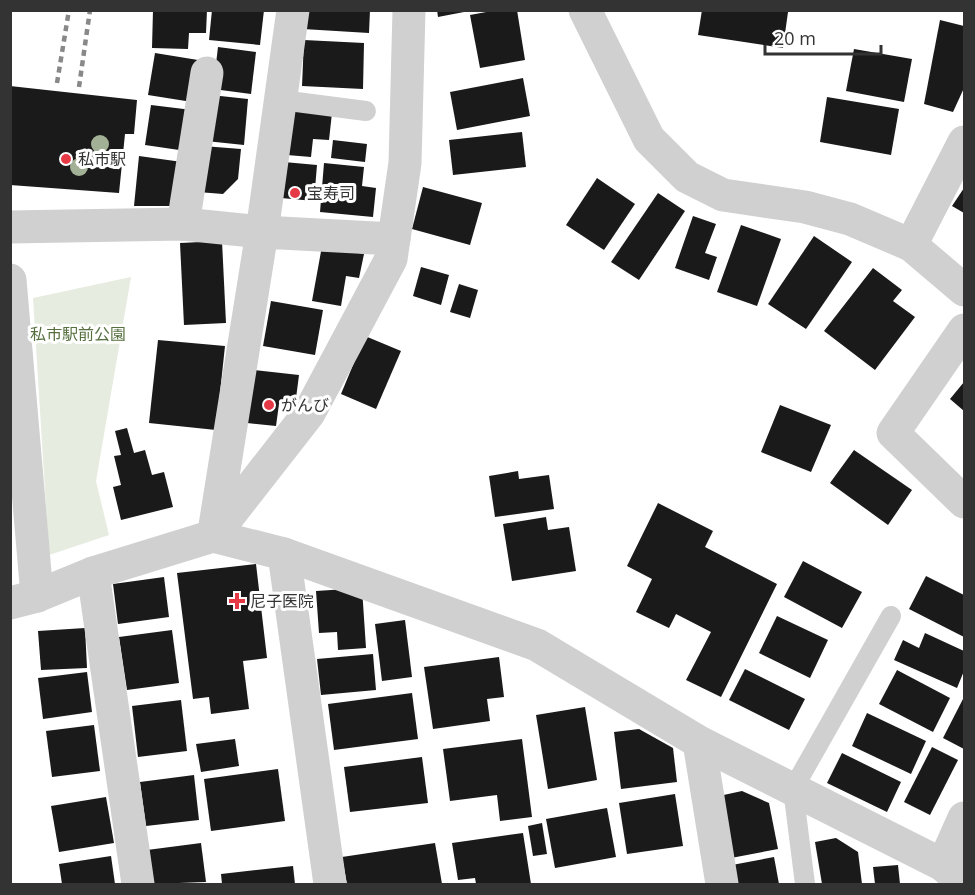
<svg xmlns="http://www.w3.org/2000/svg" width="975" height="895" font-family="'Open Sans','Noto Sans JP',sans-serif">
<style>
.green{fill:#e6ecdf}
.building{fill:#1a1a1a}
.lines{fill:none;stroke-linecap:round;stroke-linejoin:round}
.service{stroke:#d0d0d0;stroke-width:20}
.minor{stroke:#d0d0d0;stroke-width:33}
.rail{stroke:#888;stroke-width:4.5;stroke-dasharray:6 4.5;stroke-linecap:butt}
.tree{fill:#a2b095}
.poi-dot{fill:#e63946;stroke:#fff;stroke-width:2}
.labels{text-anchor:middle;stroke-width:6;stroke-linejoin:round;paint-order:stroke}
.poi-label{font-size:16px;fill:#333;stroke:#fff;text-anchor:start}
.park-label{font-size:16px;fill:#56703f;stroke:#fff}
</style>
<rect width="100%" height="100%" fill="#fff"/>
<path class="green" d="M131 277 96 481 109 535 49 555 33 298Z"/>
<g class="building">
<path d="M153 10H207L206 33H189L188 49 152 48Z"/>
<path d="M212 10H264L260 45 209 40Z"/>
<path d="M304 10H370L369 33 303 29Z"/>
<path d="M437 10H464V12L438 17Z"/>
<path d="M497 10H517L525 60 480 68 470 15Z"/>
<path d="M702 10 788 12 783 48 698 35Z"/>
<path d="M940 20 964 26V88L953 112 924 104Z"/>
<path d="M304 40 364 43 363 89 302 86Z"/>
<path d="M218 47 256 52 251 94 213 89Z"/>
<path d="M854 49 912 59 904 102 846 91Z"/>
<path d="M155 53 198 60 192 102 148 95Z"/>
<path d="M523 78 530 116 457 130 450 92Z"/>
<path d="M10 86 137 100 134 134H125L119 193 10 185Z"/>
<path d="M211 95 248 99 244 145 206 141Z"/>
<path d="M827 97 899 109 891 155 820 142Z"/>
<path d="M151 105 192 110 186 151 145 145Z"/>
<path d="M292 109 332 113 329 140 313 139 311 157 287 155Z"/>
<path d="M522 132 526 167 453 175 449 140Z"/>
<path d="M333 140 367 144 365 162 331 158Z"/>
<path d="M203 146 241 149 238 179 223 194 198 192Z"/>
<path d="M139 156 182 162 175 206H134Z"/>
<path d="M284 162 317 165 314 201 281 198Z"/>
<path d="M324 163 364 167 362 186 376 188 373 217 320 212Z"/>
<path d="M597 178 635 204 604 250 566 225Z"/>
<path d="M423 187 482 203 470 245 412 229Z"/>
<path d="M964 188V213L952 206Z"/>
<path d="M658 193 685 211 639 280 611 262Z"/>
<path d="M693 216 716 224 705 253 717 257 709 280 675 268Z"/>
<path d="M741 225 781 239 757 306 717 292Z"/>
<path d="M814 236 852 262 806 329 768 304Z"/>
<path d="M222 241 226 323 184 325 180 243Z"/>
<path d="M322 246 364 254 359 278 346 276 341 306 312 301Z"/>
<path d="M421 267 449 275 441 305 413 296Z"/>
<path d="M873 268 902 290 893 301 915 317 875 370 824 331Z"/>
<path d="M459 284 478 290 470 318 450 312Z"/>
<path d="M271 301 323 310 315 355 263 346Z"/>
<path d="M365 336 401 351 376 409 341 394Z"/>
<path d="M158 340 225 346 216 430 149 423Z"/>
<path d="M253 370 299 375 295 406 279 404 276 426 247 423Z"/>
<path d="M964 382V411L950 399Z"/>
<path d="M780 405 831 425 811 472 761 452Z"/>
<path d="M127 428 134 453 145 450 152 475 164 472 173 507 121 520 113 487 121 485 114 456 121 455 115 431Z"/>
<path d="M854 450 912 490 888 525 830 483Z"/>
<path d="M518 471 519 479 549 475 554 509 495 517 489 476Z"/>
<path d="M658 503 713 531 705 547 777 584 721 697 686 680 711 632 676 614 669 628 636 612 652 579 627 566Z"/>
<path d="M546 517 548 530 569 527 576 571 512 581 503 524Z"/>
<path d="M803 561 862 592 842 628 784 597Z"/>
<path d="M256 564 267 658 243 661 249 709 211 714 209 697 193 699 177 573Z"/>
<path d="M926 576 964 595V637L909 609Z"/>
<path d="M164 577 169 617 118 624 113 584Z"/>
<path d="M362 588 366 648 338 650 337 632 319 633 316 591Z"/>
<path d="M777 616 828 640 810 678 759 653Z"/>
<path d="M405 620 412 677 382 681 375 624Z"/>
<path d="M85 628 87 668 41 670 38 631Z"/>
<path d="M172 630 179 683 127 690 119 637Z"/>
<path d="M925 633 964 651V671L957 688 894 660 903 640 919 648Z"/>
<path d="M373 654 376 690 321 695 317 659Z"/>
<path d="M499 657 504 697 487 699 490 721 433 729 424 667Z"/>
<path d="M745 669 805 699 789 730 729 700Z"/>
<path d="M897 670 950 698 933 732 879 704Z"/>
<path d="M87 672 92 712 43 719 38 678Z"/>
<path d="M412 693 418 739 334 750 328 704Z"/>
<path d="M964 697V749L943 738Z"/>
<path d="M181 700 187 751 138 757 132 706Z"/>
<path d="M585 707 597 780 548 789 536 715Z"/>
<path d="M867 713 926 741 911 774 852 746Z"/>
<path d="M94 725 100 771 52 777 46 731Z"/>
<path d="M639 729 673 748 677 782 621 789 614 732Z"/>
<path d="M235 739 239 766 201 772 196 744Z"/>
<path d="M522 739 532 817 500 821 497 795 450 801 443 749Z"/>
<path d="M932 747 958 760 930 815 904 802Z"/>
<path d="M842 753 901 782 887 812 827 783Z"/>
<path d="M422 757 428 803 350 812 344 767Z"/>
<path d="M278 769 285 821 211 831 204 779Z"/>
<path d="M194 775 199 820 146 826 140 782Z"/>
<path d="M742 791 769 803 778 849 731 858 719 796Z"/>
<path d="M675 794 683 846 627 854 619 803Z"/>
<path d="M106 797 114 843 59 852 51 806Z"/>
<path d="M607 808 616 857 555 868 546 819Z"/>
<path d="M542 823 547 854 533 856 528 826Z"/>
<path d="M523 833 531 884H476L475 878 458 880 452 843Z"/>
<path d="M836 838 858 852 862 884H822L815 842Z"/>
<path d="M201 843 206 882 152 884 147 850Z"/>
<path d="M435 843 442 884H347L342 857Z"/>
<path d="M111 856 115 884H62L59 864Z"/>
<path d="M774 857 779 884H736L732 865Z"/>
<path d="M898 865 900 884H875L873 867Z"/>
<path d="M293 866 295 884H222L221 874Z"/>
</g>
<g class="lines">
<g class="service">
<path d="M281 100 366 111"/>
<path d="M805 884 793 789 891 616"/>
</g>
<g class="minor">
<path d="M585 10 649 139 687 177 723 195 805 207 850 219 911 245 964 290"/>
<path d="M183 224 207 73"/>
<path d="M10 227 183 224 262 232 293 10"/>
<path d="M911 245 964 142"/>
<path d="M10 280 37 596"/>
<path d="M964 330 893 433 964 502"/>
<path d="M214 532 262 232 394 239"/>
<path d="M213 536 309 413 391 259 405 163 409 10"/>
<path d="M284 554 537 645 699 742 943 865 964 818"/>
<path d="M93 573 138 884"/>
<path d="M10 603 37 596 93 573 213 536 284 554 330 884"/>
<path d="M699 742 722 884"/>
<path d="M943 865 964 884"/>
</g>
<g class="rail">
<path d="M57 83 69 10"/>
<path d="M79 87 90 10"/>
</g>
</g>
<g class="tree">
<circle cx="100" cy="144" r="9"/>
<circle cx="79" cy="167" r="9"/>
</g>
<g class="poi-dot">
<circle cx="66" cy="159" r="6"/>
<circle cx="295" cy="193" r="6"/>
<circle cx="269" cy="405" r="6"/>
<path d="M234 592h6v6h6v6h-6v6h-6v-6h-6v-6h6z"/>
</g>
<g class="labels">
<g class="poi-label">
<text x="78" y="165">私市駅</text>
<text x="307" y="199">宝寿司</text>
<text x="281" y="411">がんび</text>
<text x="250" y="607">尼子医院</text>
</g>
<g class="park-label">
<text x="78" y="340">私市駅前公園</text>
</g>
</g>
<rect width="975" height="895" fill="none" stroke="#333333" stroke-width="24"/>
<path d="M765 45v9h116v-9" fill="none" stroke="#333333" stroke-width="3"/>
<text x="774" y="45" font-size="18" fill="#333333" stroke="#ffffff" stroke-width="4.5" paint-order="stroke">20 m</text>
</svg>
